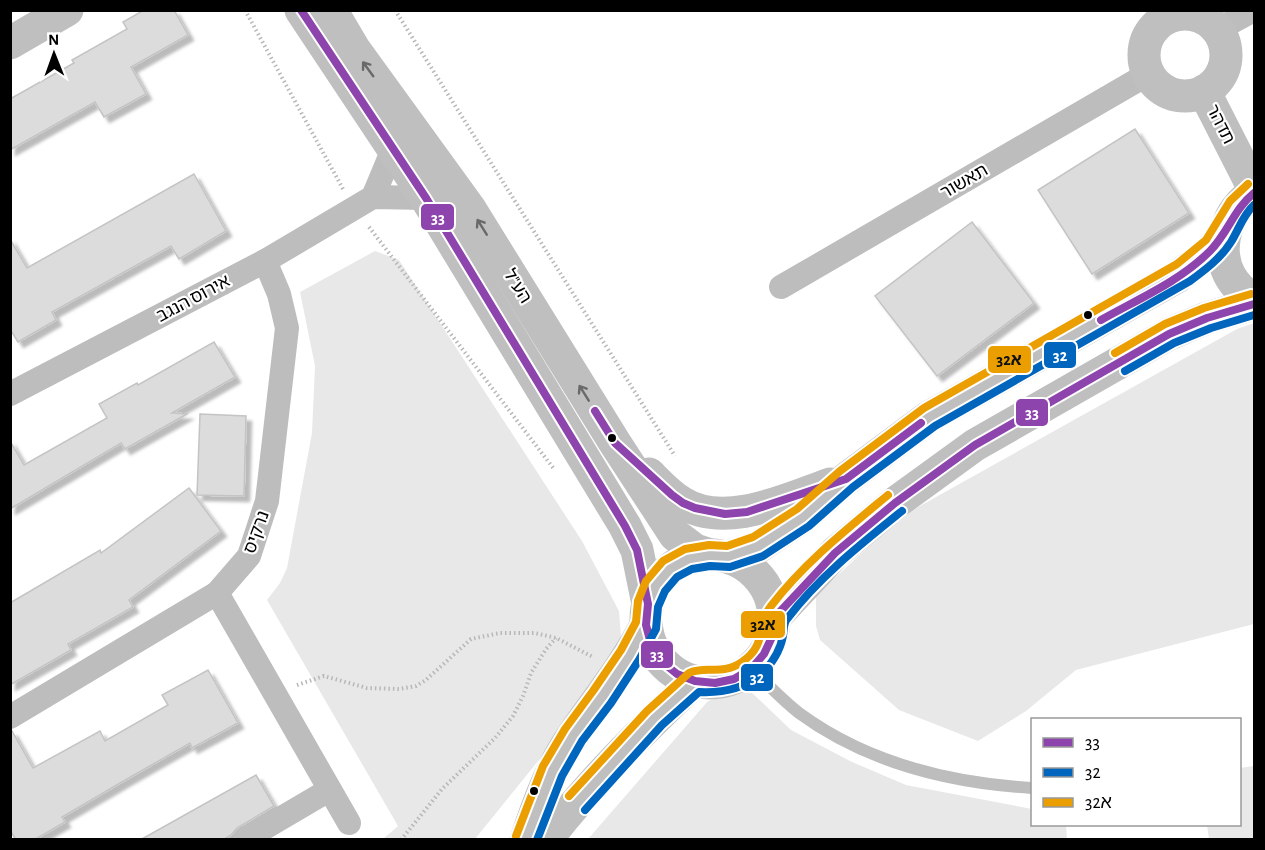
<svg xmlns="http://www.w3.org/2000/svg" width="1265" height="850" font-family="'Alegreya Sans','Noto Sans Hebrew',sans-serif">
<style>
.green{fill:#e8e8e8}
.building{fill:#dcdcdc;stroke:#c4c4c4;stroke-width:1.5;filter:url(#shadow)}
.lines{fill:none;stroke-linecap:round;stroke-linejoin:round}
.path{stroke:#b8b8b8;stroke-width:4;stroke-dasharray:1.5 3;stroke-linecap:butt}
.lane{stroke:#bdbdbd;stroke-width:12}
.street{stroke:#bdbdbd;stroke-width:24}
.secondary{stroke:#bfbfbf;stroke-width:33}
.bus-1-casing{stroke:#fff;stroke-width:12}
.bus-2-casing{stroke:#fff;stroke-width:12}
.bus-3-casing{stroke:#fff;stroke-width:12}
.bus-1{stroke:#8e44ad;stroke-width:8}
.bus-2{stroke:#0065bd;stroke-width:8}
.bus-3{stroke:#eb9e00;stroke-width:8}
.oneway{stroke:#696969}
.bus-dot{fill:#000;stroke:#fff;stroke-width:2}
.labels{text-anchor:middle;stroke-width:4.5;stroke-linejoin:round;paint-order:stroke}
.street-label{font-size:18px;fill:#000;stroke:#fff}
.line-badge{stroke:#fff;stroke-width:2}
.badge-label{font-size:16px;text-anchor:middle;font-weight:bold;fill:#fff}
.pale-badge-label{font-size:16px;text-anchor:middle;font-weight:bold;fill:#111}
</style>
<defs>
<filter id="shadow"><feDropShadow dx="5.5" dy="5.5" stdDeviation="1.5" flood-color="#0004"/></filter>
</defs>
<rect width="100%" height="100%" fill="#fff"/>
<g class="green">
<path d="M375 251 399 260 582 541 619 611 622 650 598 687 475 839H383L398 826 267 600 280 583 287 568 312 433 315 366 300 292Z"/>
<path d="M1254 323V624L1076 670 1026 711 978 741 899 710 820 640 816 626V595L902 516 1237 329Z"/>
<path d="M747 688 791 730 852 762 906 785 1032 809V824L1066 825 1067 839H588L708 701Z"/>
<path d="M1254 766V839H1209L1207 825 1240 824V768Z"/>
</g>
<g class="building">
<path d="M144 10H174L188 35 131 67 146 94 104 117 95 102 10 150V99L74 63 72 60 127 29 123 22Z"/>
<path d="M1135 129 1189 213 1092 274 1038 190Z"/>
<path d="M194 174 226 231 179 259 171 246 52 312 56 320 18 342 10 329V239L27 268Z"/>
<path d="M972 222 1034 303 937 376 875 296Z"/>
<path d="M214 342 235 377 172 413 187 414 125 449 121 443 10 509V441L24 465 107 418 99 404 137 383 138 385Z"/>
<path d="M200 414 246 416 244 496 197 495Z"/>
<path d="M189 488 221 531 129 600 133 607 68 644 71 650 10 685V603L100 550 101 553Z"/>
<path d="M208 670 238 723 192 748 190 743 127 779 62 817 65 822 34 840H16L10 830V731H12L33 768 100 731 105 741 168 705 162 695Z"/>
<path d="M256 775 274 806 237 828 231 835 223 840H140Z"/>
</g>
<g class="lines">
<g class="path">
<path d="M245 10 343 189"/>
<path d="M395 10 675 456"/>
<path d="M369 227 554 469"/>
<path d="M297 685 324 676 367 688 399 689 416 686 426 680 471 639 500 633H535L556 638 593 657"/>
<path d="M401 840 442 789 495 738 513 716 523 696 531 673 546 649 556 638"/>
</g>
<path class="lane" d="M751 669C767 683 782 700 799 713 867 763 949 783 1032 788"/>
<g class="street">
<path d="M1217 30 1254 10"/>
<path d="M373 197 393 149"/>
<path d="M781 287 1148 74"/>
<path d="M10 394 265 261 373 197 426 198"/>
<path d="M217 593 349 823"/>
<path d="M10 717 217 593 249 556 267 501 287 328 279 294 265 261"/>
<path d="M244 840 329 790"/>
</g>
<g class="secondary">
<path d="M301 10 426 198 625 526 637 550 648 604"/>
<path d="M331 10 354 49 470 209 615 443 675 535 695 550 710 555"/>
<circle cx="1185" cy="55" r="41"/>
<path d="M10 43 67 10"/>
<path d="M1204 91 1254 189"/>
<path d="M1254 193C1228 209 1215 245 1229 274 1235 286 1244 293 1254 301"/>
<path d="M649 474C659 484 669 495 681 502 724 530 787 499 830 484"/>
<circle cx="710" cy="619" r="64"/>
<path d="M728 557 758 547 803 517 846 479 929 417 1177 277 1209 253 1224 234"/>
<path d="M775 617 835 553 895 503 975 445 1169 334 1207 318 1254 304"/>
<path d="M526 840C538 803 552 765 574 734 600 696 625 666 646 625"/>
<path d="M546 840C591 782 642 730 695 681"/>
</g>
<defs>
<g id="bus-1">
<path d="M301 10 426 198 625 526 637 550 648 604 646 625 651 644 661 661 677 674 695 681 715 683 734 679 751 669 764 654 772 637 775 617 835 553 895 503 975 445 1169 334 1207 318 1254 304"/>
<path d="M1101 320C1138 299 1179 282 1210 251 1228 233 1234 209 1254 193"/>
<path d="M595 411 615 443 672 495 683 503 695 508 725 514 747 512 846 479 921 423"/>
</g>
<g id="bus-2">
<path d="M1125 371 1174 343 1211 328 1254 315"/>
<path d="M585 810 662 725 699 692C721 693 742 690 760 675 771 665 780 651 783 636 784 630 783 624 787 619 819 577 861 544 902 511"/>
<path d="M537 840 562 776 582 741 611 703 639 660 656 629 658 607 665 591 677 577 692 569 710 566 730 567 763 556 809 526 853 487 935 426 1190 281C1205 270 1221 258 1231 242 1239 229 1243 215 1254 205"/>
</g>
<g id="bus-3">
<path d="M1115 353 1165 324 1204 308 1251 294"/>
<path d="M569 796 647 711 689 673C705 665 722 676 742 662 768 644 756 625 771 606 804 563 847 529 888 495"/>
<path d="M516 836 543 766 565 729 593 691 621 650 636 622 638 601 646 581 663 561 685 549 709 545 727 546 753 537 797 509 840 471 924 408 1177 264 1206 240 1230 201 1248 184"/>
</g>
</defs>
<use href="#bus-1" class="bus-1-casing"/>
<use href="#bus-2" class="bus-2-casing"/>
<use href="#bus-3" class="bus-3-casing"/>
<use href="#bus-1" class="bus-1"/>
<use href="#bus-2" class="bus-2"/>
<use href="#bus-3" class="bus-3"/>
</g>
<defs><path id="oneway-shaft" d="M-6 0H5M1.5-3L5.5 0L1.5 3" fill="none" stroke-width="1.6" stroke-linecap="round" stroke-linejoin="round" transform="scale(1.5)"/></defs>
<g class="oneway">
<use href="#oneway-shaft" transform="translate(368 69) rotate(-126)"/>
<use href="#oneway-shaft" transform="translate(482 227) rotate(-122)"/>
<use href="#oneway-shaft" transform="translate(584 393) rotate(-122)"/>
</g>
<g class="bus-dot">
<circle cx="1088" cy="315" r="5"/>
<circle cx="612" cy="438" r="5"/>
<circle cx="534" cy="791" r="5"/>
</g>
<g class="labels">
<g class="street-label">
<text transform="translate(1221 124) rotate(63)" y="6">תדהר</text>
<text transform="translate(964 181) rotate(-30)" y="6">תאשור</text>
<text transform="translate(518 286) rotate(58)" y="6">הע"ל</text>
<text transform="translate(193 298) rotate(-28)" y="6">אירוס הנגב</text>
<text transform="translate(256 532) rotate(-70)" y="6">נרקיס</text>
</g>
</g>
<g class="line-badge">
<rect x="420" y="203" width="35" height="28" rx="6" fill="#8e44ad"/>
<rect x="1043" y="341" width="34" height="28" rx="6" fill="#0065bd"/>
<rect x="987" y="345" width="45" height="29" rx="6" fill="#eb9e00"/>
<rect x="1015" y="398" width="34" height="29" rx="6" fill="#8e44ad"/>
<rect x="740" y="610" width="46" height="29" rx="6" fill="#eb9e00"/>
<rect x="640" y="640" width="34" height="29" rx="6" fill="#8e44ad"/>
<rect x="740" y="663" width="34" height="29" rx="6" fill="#0065bd"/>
</g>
<g class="badge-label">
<text x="438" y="223">33</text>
<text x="1060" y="361">32</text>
<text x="1032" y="418">33</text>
<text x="657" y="660">33</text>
<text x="757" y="683">32</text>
</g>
<g class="pale-badge-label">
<text x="1009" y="365">32א</text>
<text x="763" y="630">32א</text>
</g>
<rect width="1265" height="850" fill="none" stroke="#000000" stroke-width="24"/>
<rect x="1031" y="718" width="210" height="108" fill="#ffffff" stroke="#999999" stroke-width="1.5"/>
<rect x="1043" y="738" width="30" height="9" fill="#8e44ad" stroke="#999999" stroke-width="1.5"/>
<text x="1085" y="748" font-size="18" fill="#000000">33</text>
<rect x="1043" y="768" width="30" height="9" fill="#0065bd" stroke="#999999" stroke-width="1.5"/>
<text x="1085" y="778" font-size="18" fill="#000000">32</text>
<rect x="1043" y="798" width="30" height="9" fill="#eb9e00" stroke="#999999" stroke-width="1.5"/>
<text x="1085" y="808" font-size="18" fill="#000000">32א</text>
<g transform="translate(54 54) rotate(359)" stroke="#ffffff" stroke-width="4.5" paint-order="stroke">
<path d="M0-4.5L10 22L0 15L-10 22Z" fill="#000000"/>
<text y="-9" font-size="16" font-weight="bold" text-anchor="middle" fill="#000000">N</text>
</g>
</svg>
